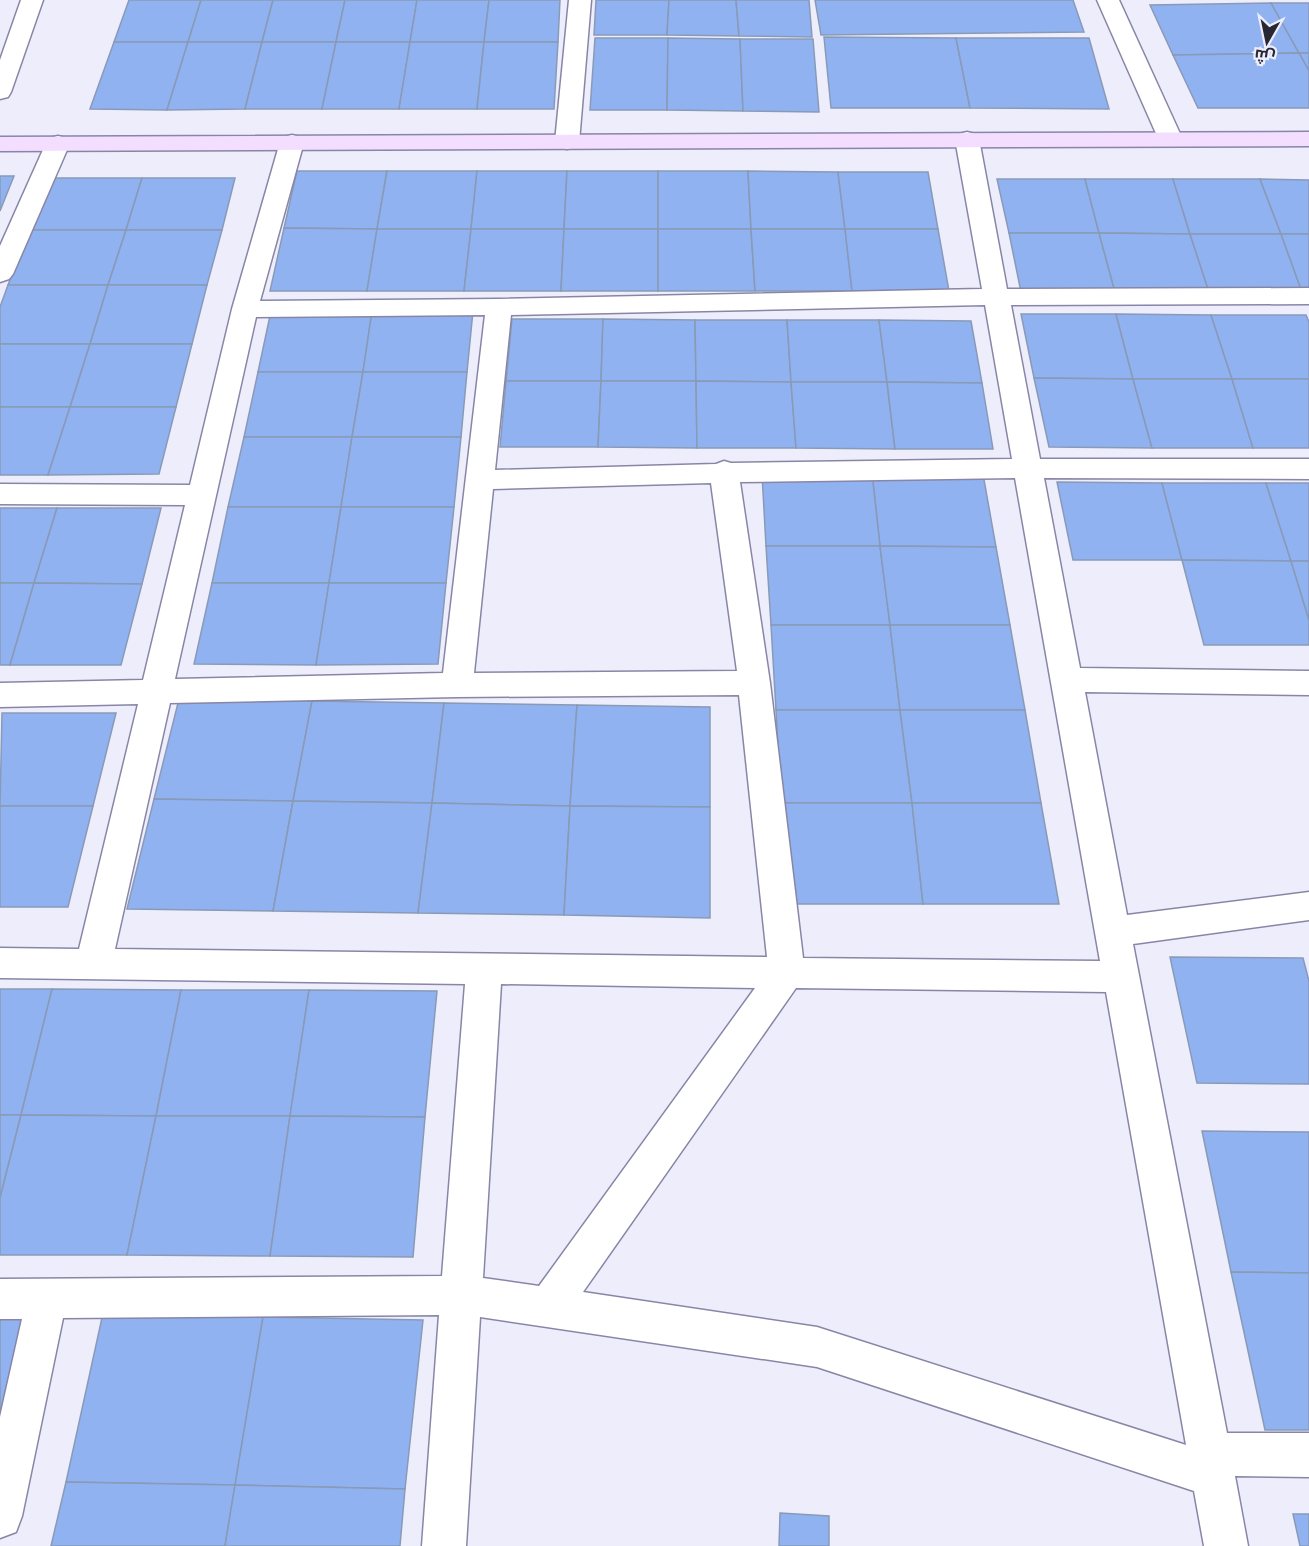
<svg xmlns="http://www.w3.org/2000/svg" width="1309" height="1546" font-family="'Roboto Serif',Cairo,serif">
<style>
.building{fill:#90b2f1;stroke:#899ab7;stroke-width:1.5}
.lines{fill:none;stroke-linecap:round;stroke-linejoin:round}
.street-casing{stroke:#8886a6;stroke-width:3}
.secondary-casing{stroke:#8886a6;stroke-width:3}
.street{fill:#fff;fill-rule:evenodd}
.secondary{fill:#f4deff;fill-rule:evenodd}
</style>
<rect width="100%" height="100%" fill="#eeedfc"/>
<g class="building">
<path d="M129 0H201L188 42H114Z"/>
<path d="M201 0H273L262 42H188Z"/>
<path d="M273 0H345L336 42H262Z"/>
<path d="M345 0H417L410 42H336Z"/>
<path d="M417 0H489L484 42H410Z"/>
<path d="M489 0H560L558 42H484Z"/>
<path d="M596 0H669L667 35H594Z"/>
<path d="M669 0H736L739 36 667 35Z"/>
<path d="M736 0H809L812 37 739 36Z"/>
<path d="M815 0H1073L1084 32 821 35Z"/>
<path d="M1271 3 1299 53 1173 55 1150 5Z"/>
<path d="M1271 3H1309V53H1299Z"/>
<path d="M824 37 956 38 970 108H831Z"/>
<path d="M595 38H668L667 110H590Z"/>
<path d="M668 38 740 39 743 111 667 110Z"/>
<path d="M956 38H1089L1109 109 970 108Z"/>
<path d="M740 39H813L819 112 743 111Z"/>
<path d="M114 42H188L167 110 90 109Z"/>
<path d="M188 42H262L245 109 167 110Z"/>
<path d="M262 42H336L322 109H245Z"/>
<path d="M336 42H410L399 109H322Z"/>
<path d="M410 42H484L477 109H399Z"/>
<path d="M484 42H558L554 109H477Z"/>
<path d="M1299 53H1309V71Z"/>
<path d="M1299 53 1309 71V108H1198L1173 55Z"/>
<path d="M297 171H387L377 229 284 228Z"/>
<path d="M387 171H477L471 229H377Z"/>
<path d="M477 171H567L564 229H471Z"/>
<path d="M567 171H658V229H564Z"/>
<path d="M658 171H748L751 229H658Z"/>
<path d="M748 171 838 172 845 229H751Z"/>
<path d="M838 172H928L938 229H845Z"/>
<path d="M0 176H14L0 211Z"/>
<path d="M48 178H142L126 230H29Z"/>
<path d="M142 178H235L222 230H126Z"/>
<path d="M997 179H1085L1099 233H1009Z"/>
<path d="M1085 179H1173L1190 234 1099 233Z"/>
<path d="M1173 179H1260L1281 234H1190Z"/>
<path d="M1260 179 1309 180V234H1281Z"/>
<path d="M284 228 377 229 367 291H270Z"/>
<path d="M377 229H471L464 291H367Z"/>
<path d="M471 229H564L561 291H464Z"/>
<path d="M564 229H658V291H561Z"/>
<path d="M658 229H751L755 291H658Z"/>
<path d="M751 229H845L852 291H755Z"/>
<path d="M845 229H938L949 291H852Z"/>
<path d="M29 230H126L108 285H8Z"/>
<path d="M126 230H222L207 285H108Z"/>
<path d="M1009 233H1099L1115 292H1021Z"/>
<path d="M1099 233 1190 234 1209 292H1115Z"/>
<path d="M1190 234H1281L1302 292H1209Z"/>
<path d="M1281 234H1309V292H1302Z"/>
<path d="M8 285H108L90 344H0V307Z"/>
<path d="M108 285H207L192 344H90Z"/>
<path d="M271 311H372L363 372H258Z"/>
<path d="M372 311H473L467 372H363Z"/>
<path d="M1021 314H1116L1133 379 1034 378Z"/>
<path d="M1116 314 1211 315 1232 379H1133Z"/>
<path d="M1211 315H1306L1309 322V379H1232Z"/>
<path d="M512 319H603L601 381H506Z"/>
<path d="M603 319 695 320 696 381H601Z"/>
<path d="M695 320H787L791 382 696 381Z"/>
<path d="M787 320H879L887 382H791Z"/>
<path d="M879 320 971 321 982 383 887 382Z"/>
<path d="M0 344H90L70 407H0Z"/>
<path d="M90 344H192L176 407H70Z"/>
<path d="M258 372H363L352 437H244Z"/>
<path d="M363 372H467L461 437H352Z"/>
<path d="M1034 378 1133 379 1152 448 1049 447Z"/>
<path d="M1133 379H1232L1253 448H1152Z"/>
<path d="M1232 379H1309V448H1253Z"/>
<path d="M506 381H601L598 447H500Z"/>
<path d="M601 381H696L697 448 598 447Z"/>
<path d="M696 381 791 382 796 448H697Z"/>
<path d="M791 382H887L895 449 796 448Z"/>
<path d="M887 382 982 383 993 449H895Z"/>
<path d="M0 407H70L48 475H0Z"/>
<path d="M70 407H176L159 474 48 475Z"/>
<path d="M244 437H352L341 507H228Z"/>
<path d="M352 437H461L454 507H341Z"/>
<path d="M872 473 983 474 996 547 880 546Z"/>
<path d="M872 473 880 546H766L762 474Z"/>
<path d="M1057 482 1162 483 1182 560H1073Z"/>
<path d="M1162 483H1266L1291 561 1182 560Z"/>
<path d="M1266 483H1309V561H1291Z"/>
<path d="M228 507H341L329 583H212Z"/>
<path d="M341 507H454L446 583H329Z"/>
<path d="M0 508H57L34 583H0Z"/>
<path d="M57 508H161L142 584 34 583Z"/>
<path d="M766 546H880L890 625H771Z"/>
<path d="M880 546 996 547 1010 625H890Z"/>
<path d="M1182 560 1291 561 1309 620V645H1204Z"/>
<path d="M1291 561H1309V620Z"/>
<path d="M0 583H34L10 665H0Z"/>
<path d="M34 583 142 584 121 665H10Z"/>
<path d="M212 583H329L316 665 194 664Z"/>
<path d="M329 583H446L438 664 316 665Z"/>
<path d="M771 625H890L900 710H776Z"/>
<path d="M890 625H1010L1025 710H900Z"/>
<path d="M179 699 312 701 293 801 154 799Z"/>
<path d="M312 701 444 703 432 803 293 801Z"/>
<path d="M444 703 577 705 570 806 432 803Z"/>
<path d="M577 705 710 707V807L570 806Z"/>
<path d="M776 710H900L912 803H781Z"/>
<path d="M900 710H1025L1041 803H912Z"/>
<path d="M2 713H116L93 806H0Z"/>
<path d="M154 799 293 801 273 911 127 909Z"/>
<path d="M293 801 432 803 418 913 273 911Z"/>
<path d="M432 803 570 806 564 915 418 913Z"/>
<path d="M781 803H912L923 904H788Z"/>
<path d="M912 803H1041L1059 904H923Z"/>
<path d="M0 806H93L68 907H0Z"/>
<path d="M570 806 710 807V918L564 915Z"/>
<path d="M1170 957 1303 958 1309 981V1084L1197 1083Z"/>
<path d="M0 989H52L21 1115H0Z"/>
<path d="M52 989 181 990 156 1116 21 1115Z"/>
<path d="M181 990H309L290 1116H156Z"/>
<path d="M309 990 437 991 425 1117 290 1116Z"/>
<path d="M0 1115H21L0 1198Z"/>
<path d="M21 1115 156 1116 127 1255H0V1198Z"/>
<path d="M156 1116H290L270 1256 127 1255Z"/>
<path d="M290 1116 425 1117 413 1257 270 1256Z"/>
<path d="M1202 1131 1309 1132V1273L1231 1272Z"/>
<path d="M1231 1272 1309 1273V1430H1265Z"/>
<path d="M103 1313 263 1317 235 1485 66 1482Z"/>
<path d="M263 1317 423 1320 405 1489 235 1485Z"/>
<path d="M0 1318 36 1319 0 1467Z"/>
<path d="M66 1482 235 1485 225 1546H51Z"/>
<path d="M235 1485 405 1489 400 1546H225Z"/>
<path d="M780 1513 829 1516V1546H779Z"/>
<path d="M1293 1514H1309V1546H1300Z"/>
</g>
<g class="lines">
<defs>
<g id="street">
<path d="M21 0H43L11 92 8 97 0 99V60Z"/>
<path d="M569 0H591L579 142 575 147 567 149 559 147 555 142Z"/>
<path d="M1097 0H1119L1182 138 1178 143 1170 145 1162 143 1158 138Z"/>
<path d="M967 132 975 134 979 139 1007 289 1309 288V304L1011 305 1040 459H1309V479L1044 478 1080 668 1309 671V695L1085 692 1127 915 1309 892V920L1133 944 1227 1433H1309V1477L1235 1476 1248 1546H1204L1194 1491 817 1367 480 1317 466 1546H422L439 1315 63 1318 22 1516 16 1532 0 1538V1417L22 1319H0V1279L442 1276 465 984 0 978V948L79 949 138 704 0 707V683L143 680 185 505 0 504V484L190 485 232 309 280 142 284 137 292 135 300 137 304 142 260 301 499 299 982 289 955 139 959 134ZM985 305 1012 459 731 463 724 461 716 464 495 470 511 315ZM485 315 443 673 175 679 256 317ZM1015 478 1100 961 803 958 770 683 740 482ZM711 483 737 671 474 673 493 489ZM739 695 767 957 115 949 170 703 457 697ZM501 984 755 988 539 1286 483 1278ZM796 988 1106 992 1186 1445 817 1327 583 1292Z"/>
<path d="M58 136 66 138 70 143 13 274 9 279 0 282V246L46 143 50 138Z"/>
</g>
<path id="secondary" d="M1309 132V146L0 151V137Z"/>
</defs>
<use href="#street" class="street-casing"/>
<use href="#secondary" class="secondary-casing"/>
<use href="#street" class="street"/>
<use href="#secondary" class="secondary"/>
</g>
<g transform="translate(1267 42) rotate(189)" stroke="#eeedfc" stroke-width="4.5" paint-order="stroke">
<path d="M0-4.5L10 22L0 15L-10 22Z" fill="#282734"/>
<text y="-9" font-size="16" font-weight="bold" text-anchor="middle" fill="#282734">ش</text>
</g>
</svg>
